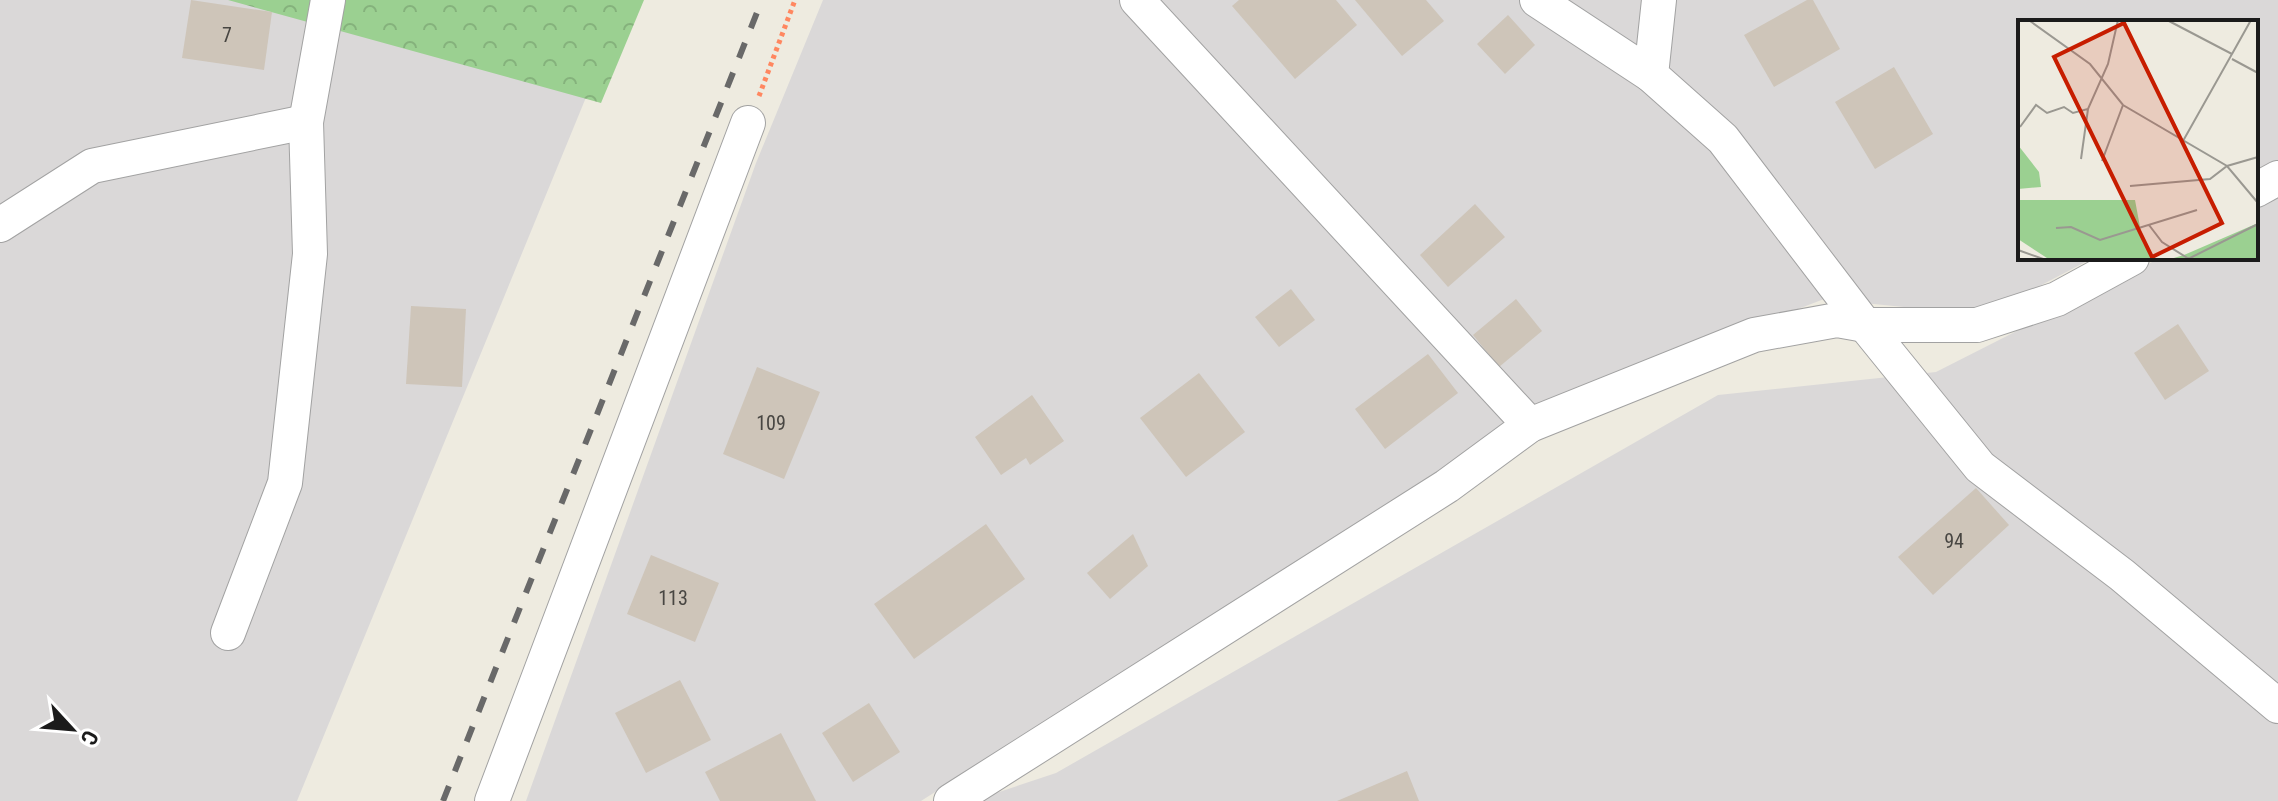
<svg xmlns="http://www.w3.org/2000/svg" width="2278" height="801" font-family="'Roboto Condensed',sans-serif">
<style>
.residential{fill:#dad8d8}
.forest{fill:url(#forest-crowns)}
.building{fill:#cec5b9}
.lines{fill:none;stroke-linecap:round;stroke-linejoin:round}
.minor-casing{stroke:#a2a2a2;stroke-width:36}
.path{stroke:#ff8760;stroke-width:5;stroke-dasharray:4 4;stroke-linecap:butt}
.minor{stroke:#fff;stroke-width:34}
.rail{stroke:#696969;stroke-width:6;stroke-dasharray:16 16;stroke-linecap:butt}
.labels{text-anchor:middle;stroke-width:6;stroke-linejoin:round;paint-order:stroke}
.number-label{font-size:20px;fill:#484642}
.inset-road{fill:none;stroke:#9a9891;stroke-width:2}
.view{fill:#c71d00;fill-opacity:0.15;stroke:#c71d00;stroke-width:4}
.inset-edge{fill:none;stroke:#1b1b1b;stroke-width:4}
</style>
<defs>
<pattern id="forest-crowns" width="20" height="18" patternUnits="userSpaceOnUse" patternTransform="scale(2)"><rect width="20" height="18" fill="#9bd091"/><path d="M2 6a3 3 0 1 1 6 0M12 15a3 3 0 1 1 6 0" fill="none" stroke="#85b27c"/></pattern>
</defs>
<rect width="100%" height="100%" fill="#eeebe0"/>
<g class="residential">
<path d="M0 0H626L297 801H0Z"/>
<path d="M823 0H2278V160L2256 172V22H2020V258H2093L1984 315 1824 299 1532 411 921 801H526L756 163Z"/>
<path d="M2278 197V801H972L1056 773 1718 395 1936 372 2160 258H2256V209Z"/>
</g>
<path class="forest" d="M228 0H644L601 103Z"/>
<g class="building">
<path d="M191 0 272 12 264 70 182 58Z"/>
<path d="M1239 0H1336L1357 25 1295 79 1232 6Z"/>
<path d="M1355 0H1426L1444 21 1402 56Z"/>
<path d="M1807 0H1813L1840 49 1774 87 1744 35Z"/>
<path d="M1508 15 1535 45 1505 74 1477 44Z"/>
<path d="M1894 67 1933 134 1875 169 1835 102Z"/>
<path d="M1475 204 1505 237 1448 287 1420 255Z"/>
<path d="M1291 289 1315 320 1279 347 1255 317Z"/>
<path d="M1516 299 1542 331 1499 367 1473 335Z"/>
<path d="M411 306 466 309 462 387 406 384Z"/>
<path d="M2178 324 2209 371 2165 400 2134 353Z"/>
<path d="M1428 354 1458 393 1385 449 1355 409Z"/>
<path d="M757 367 820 392 784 479 723 454Z"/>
<path d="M1199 373 1245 432 1186 477 1140 418Z"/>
<path d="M1032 395 1064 441 1030 465 1026 458 1001 475 975 437Z"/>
<path d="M1976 488 2009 525 1933 595 1898 557Z"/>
<path d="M986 524 1025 579 914 659 874 604Z"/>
<path d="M1133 534 1148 566 1110 599 1087 573Z"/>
<path d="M651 555 719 583 695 642 627 614Z"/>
<path d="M680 680 711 740 646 773 615 713Z"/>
<path d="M869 703 900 752 853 782 822 733Z"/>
<path d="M781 733 816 801H720L705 772Z"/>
<path d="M1407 771 1419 801H1337Z"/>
</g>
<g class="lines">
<defs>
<g id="minor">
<path d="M1137 0 1530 425"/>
<path d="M1537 0 1651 75"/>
<path d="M1659 0 1651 75 1723 139 1865 325 1980 467 2122 575 2278 706"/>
<path d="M2256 190 2278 178"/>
<path d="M0 225 92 166 306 122"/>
<path d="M228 633 285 483 310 254 306 122 328 0"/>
<path d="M492 801 748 123"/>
<path d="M951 801 1447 486 1530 425 1754 335 1837 320 1865 325H1977L2057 299 2132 258"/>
</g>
</defs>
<use href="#minor" class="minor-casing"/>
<path class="path" d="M759 96 795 0"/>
<use href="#minor" class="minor"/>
<path class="rail" d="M443 801 762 0"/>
</g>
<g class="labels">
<g class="number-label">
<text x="227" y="42">7</text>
<text x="771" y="430">109</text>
<text x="1954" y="548">94</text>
<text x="673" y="605">113</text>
</g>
</g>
<g transform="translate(2018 20)">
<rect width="240" height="240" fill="#eeebe0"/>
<path d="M0 125 21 152 23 167 0 169ZM0 180H117L125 223 136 240H32L0 219ZM240 203V240H149L166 235Z" fill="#9bd091"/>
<path class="inset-road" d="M149 0 214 34 165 121M12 1 72 44 105 85 209 146 240 183M214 34 233 0M214 39 240 53M2 107 18 85 29 93 46 87 55 93 70 89 90 44 100 0M63 139 70 89M84 141 105 85M112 166 192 159 209 146 240 137M131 205 144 222 171 239M38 208 53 207 82 220 179 190M0 230 28 240M168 240 240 204"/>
<path class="view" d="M106 3 204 203 134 237 36 37Z"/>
<rect width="240" height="240" class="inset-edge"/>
</g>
<g transform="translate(72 729) rotate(116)" stroke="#ffffff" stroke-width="6" paint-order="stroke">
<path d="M0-6L14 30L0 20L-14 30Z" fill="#1b1b1b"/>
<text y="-12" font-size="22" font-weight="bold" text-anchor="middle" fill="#1b1b1b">С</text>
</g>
</svg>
